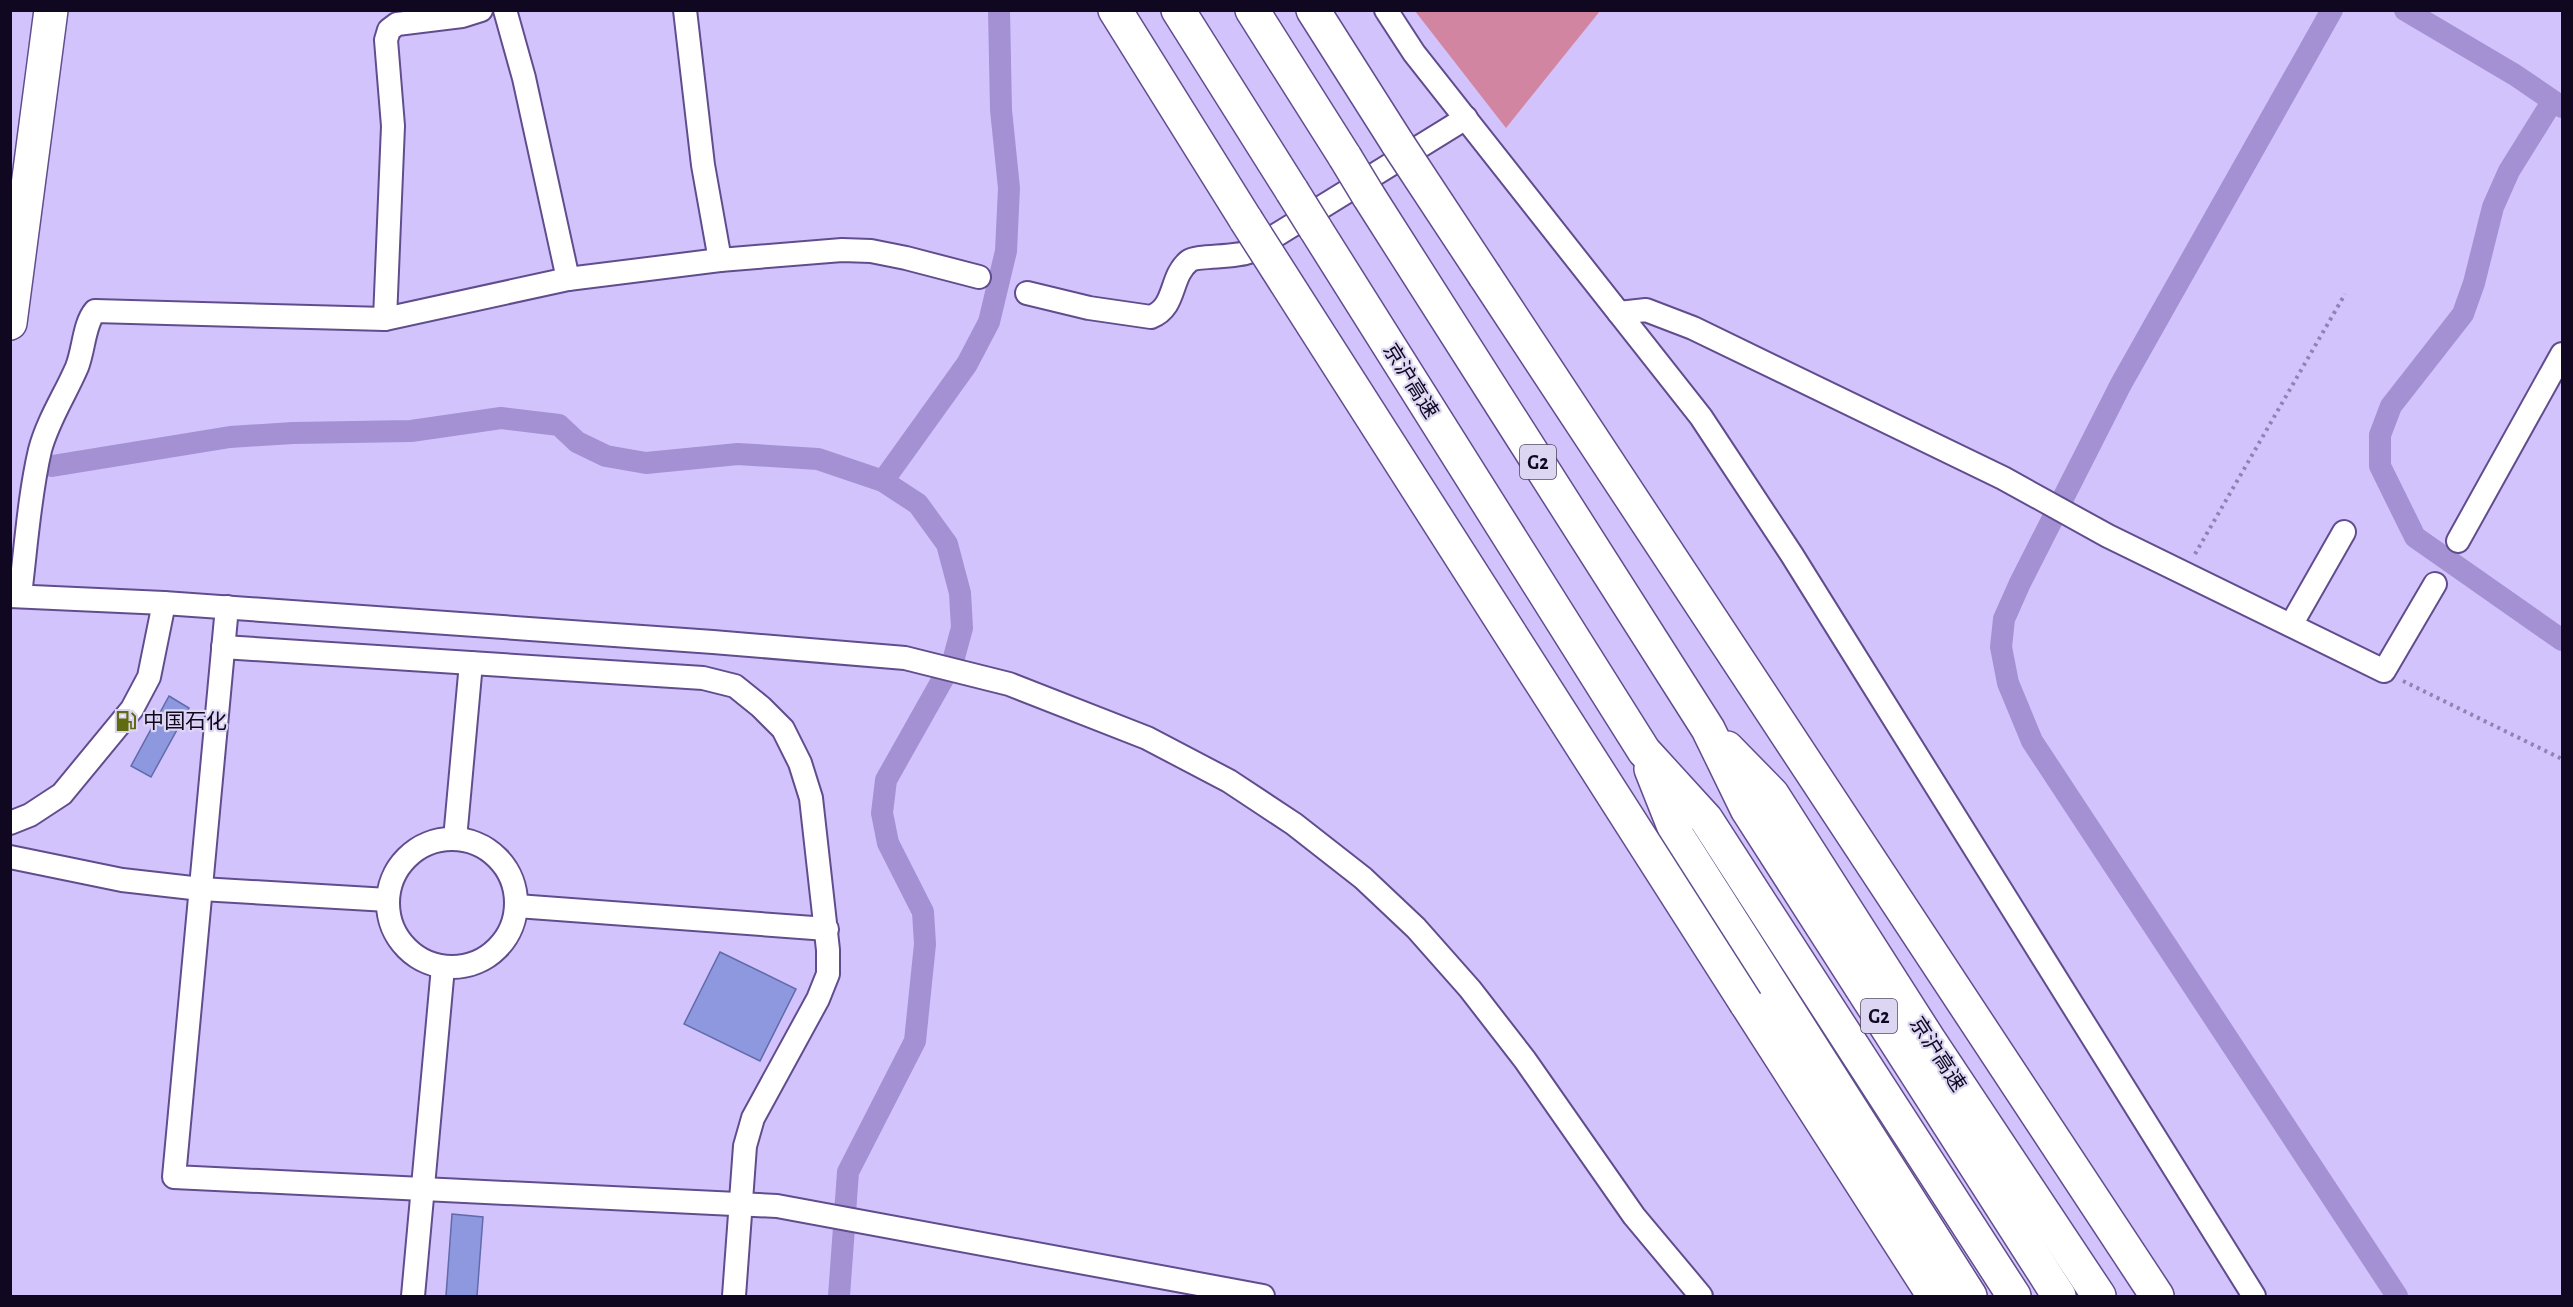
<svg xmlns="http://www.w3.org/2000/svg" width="2573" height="1307" font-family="'Alegreya Sans','Noto Sans SC',sans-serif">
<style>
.forest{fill:#d185a0}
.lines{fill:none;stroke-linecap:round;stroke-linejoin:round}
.canal{stroke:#a491d4;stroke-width:22}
.building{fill:#8e98de;stroke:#626aab;stroke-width:1.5}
.minor-casing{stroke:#614d8d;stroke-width:26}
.highway-casing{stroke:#614d8d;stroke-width:36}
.path{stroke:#9082b1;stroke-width:4;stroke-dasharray:3 4.5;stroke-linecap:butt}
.minor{stroke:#fff;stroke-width:22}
.highway{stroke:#fff;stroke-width:33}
.highway-bridge-casing{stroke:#614d8d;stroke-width:36;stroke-linecap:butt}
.highway-bridge{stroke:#fff;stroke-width:33}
.labels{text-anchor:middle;stroke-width:4.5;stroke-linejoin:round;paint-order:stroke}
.shield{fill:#ddd6f3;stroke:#4e455f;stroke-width:1.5}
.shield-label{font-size:20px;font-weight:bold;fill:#100720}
.street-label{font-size:21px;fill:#100720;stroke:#ddd6f3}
.poi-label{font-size:21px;fill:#100720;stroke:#ddd6f3;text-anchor:start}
</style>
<rect width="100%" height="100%" fill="#d3c3fd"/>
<path class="forest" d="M1415 11H1600L1506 128Z"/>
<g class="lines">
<g class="canal">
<path d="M2332 10 2121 384 2020 583 2004 619 2001 647 2008 683 2032 741 2397 1296"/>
<path d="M2405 10 2515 75 2562 107"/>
<path d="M2552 102 2509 171 2493 207 2474 283 2463 314 2391 406 2380 435V466L2415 537 2562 640"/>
<path d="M52 466 230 437 293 433 411 431 501 418 559 425 577 442 606 456 646 463 738 454 818 459 883 481 918 504 947 544 960 593 962 628 953 661 886 780 882 813 888 843 923 912 925 944 915 1041 848 1172 839 1296"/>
<path d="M883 481 967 364 989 322 1006 251 1009 188 1001 110 999 10"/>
</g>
</g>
<g class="building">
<path d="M169 696 189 708 151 777 131 766Z"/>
<path d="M720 952 796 989 760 1061 684 1024Z"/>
<path d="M452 1214 483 1217 477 1296H446Z"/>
</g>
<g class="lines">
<defs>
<g id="minor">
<path d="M505 10 524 78 568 279"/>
<path d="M685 10 703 165 720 260"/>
<path d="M1386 10 1414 53 1701 417 1792 555 2254 1296"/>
<path d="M1027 293 1089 308 1151 317C1177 307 1169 277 1189 261 1197 255 1233 258 1249 252L1466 118"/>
<path d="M1619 313 1646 310 1693 328 2003 478 2108 536 2384 671 2435 584"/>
<path d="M385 319 393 126 386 40 389 30 397 24 462 16 481 10"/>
<path d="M2458 541 2562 354"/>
<path d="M20 595C26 548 29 497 40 450 48 420 65 395 77 367 84 349 84 324 95 311L385 319 568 279 720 260 842 250 871 251 906 258 979 277"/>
<path d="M10 596 164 603 713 642 905 658 1009 684 1147 738 1229 781 1294 824 1363 878 1416 928 1470 989 1525 1060 1634 1216 1701 1296"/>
<path d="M227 607 174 1177 777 1206 1263 1296"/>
<path d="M2291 625 2344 532"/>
<path d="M223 647 703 678 735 686 761 707 783 729 800 763 811 798 828 950V974L818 999 753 1118 745 1146 734 1296"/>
<path d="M10 823 30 815 62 794 132 709 149 677 164 603"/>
<circle cx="452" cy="903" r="64"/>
<path d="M455 839 471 663"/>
<path d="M10 857 122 880 201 889 388 900"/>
<path d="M517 906 827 929"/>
<path d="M413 1296 443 967"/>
</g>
<g id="highway">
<path d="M1115 10 1246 220"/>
<path d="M1178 10 1292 191"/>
<path d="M1252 10 1345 157"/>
<path d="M1313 10 1398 144"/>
<path d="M1368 195 1708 729 1747 809 2059 1296"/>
<path d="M1315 228 1644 751 1706 819 2014 1296"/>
<path d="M1485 276 2157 1296"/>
<path d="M10 323 51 10"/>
<path d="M1727 748 1772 794 1929 1040 2099 1296"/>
<path d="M1651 769 1678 837 1970 1296"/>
<path d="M1746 1003 1934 1296"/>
</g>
</defs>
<use href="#minor" class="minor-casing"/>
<use href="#highway" class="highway-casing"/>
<g class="path">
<path d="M2195 554 2345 294"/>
<path d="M2403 681 2562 759"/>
</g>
<use href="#minor" class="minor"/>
<use href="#highway" class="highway"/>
<defs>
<g id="highway-bridge">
<path d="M1398 144 1485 276"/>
<path d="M1345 157 1368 195"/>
<path d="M1292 191 1315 228"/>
<path d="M1246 220 1746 1003"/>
</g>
</defs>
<use href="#highway-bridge" class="highway-bridge-casing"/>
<use href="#highway-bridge" class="highway-bridge"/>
</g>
<defs>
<symbol id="fuel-bare" viewBox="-9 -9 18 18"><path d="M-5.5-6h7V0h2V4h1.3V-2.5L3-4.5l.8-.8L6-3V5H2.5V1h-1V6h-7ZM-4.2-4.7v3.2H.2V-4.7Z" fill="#5f6a11" stroke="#ddd6f3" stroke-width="2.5" paint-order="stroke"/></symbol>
</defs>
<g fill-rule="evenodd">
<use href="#fuel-bare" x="111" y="706" width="30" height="30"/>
</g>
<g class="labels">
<g class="shield">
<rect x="1520" y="445" width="36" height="34" rx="4.5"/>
<rect x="1861" y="999" width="36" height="34" rx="4.5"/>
</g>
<g class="shield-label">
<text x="1538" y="469">G2</text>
<text x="1879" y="1023">G2</text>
</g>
<g class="street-label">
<text transform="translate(1411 381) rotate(58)" y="7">京沪高速</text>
<text transform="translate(1938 1054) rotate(57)" y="7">京沪高速</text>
</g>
<g class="poi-label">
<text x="143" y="728">中国石化</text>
</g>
</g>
<rect width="2573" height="1307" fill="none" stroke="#100720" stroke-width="24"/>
</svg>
